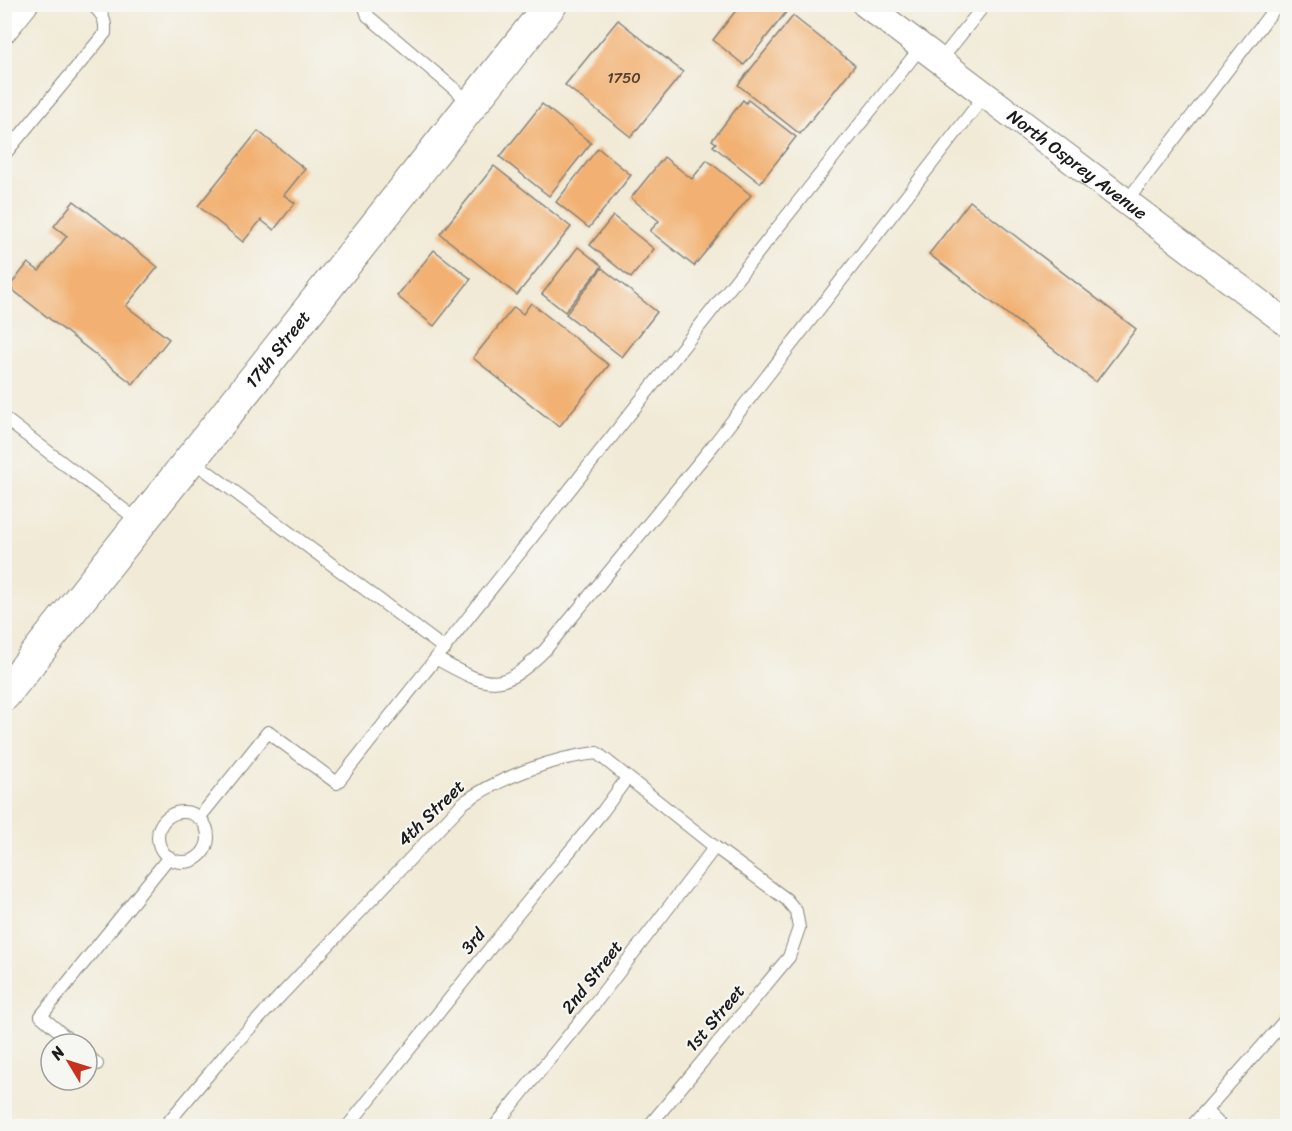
<svg xmlns="http://www.w3.org/2000/svg" width="1292" height="1131" font-family="Sriracha,sans-serif">
<style>
.building{fill:#f2b172}
.lines{fill:none;stroke-linecap:round;stroke-linejoin:round}
.service-casing{stroke:#868379;stroke-width:14}
.minor-casing{stroke:#868379;stroke-width:28}
.tertiary-casing{stroke:#868379;stroke-width:34}
.service{stroke:#fff;stroke-width:12}
.minor{stroke:#fff;stroke-width:26}
.tertiary{stroke:#fff;stroke-width:32}
.labels{text-anchor:middle;stroke-width:4.5;stroke-linejoin:round;paint-order:stroke}
.number-label{font-size:15px;fill:#524132}
.street-label{font-size:18px;fill:#1c1c1c;stroke:#f6f6f2}
</style>
<rect width="100%" height="100%" fill="#f6f6f2"/>
<filter id="ink" filterUnits="userSpaceOnUse"><feTurbulence type="fractalNoise" baseFrequency=".0167" numOctaves="2"/><feDisplacementMap in="SourceGraphic" scale="12" xChannelSelector="R" yChannelSelector="G"/><feConvolveMatrix kernelMatrix="1 2 1 2 8 2 1 2 1" color-interpolation-filters="sRGB"/></filter>
<filter id="wash" filterUnits="userSpaceOnUse"><feTurbulence type="fractalNoise" baseFrequency=".008" numOctaves="4" result="noise"/><feDisplacementMap in="SourceGraphic" scale="24" xChannelSelector="R" yChannelSelector="G"/><feGaussianBlur stdDeviation="1.35" result="paint"/><feColorMatrix in="noise" values="0 0 0 0 0 0 0 0 0 0 0 0 0 0 0 0 0 1.4 0 .05"/><feComposite in="paint" operator="in"/></filter>
<g filter="url(#wash)">
<rect width="100%" height="100%" fill="#f1ead6"/>
<g id="blocks">
<g class="building">
<path d="M741 4H779L787 11 744 65 713 40Z"/>
<path d="M793 16 855 65 800 134 738 85Z"/>
<path d="M618 20 683 72 631 137 565 85Z"/>
<path d="M743 100 746 103 748 100 796 137 760 183 713 146 716 143 712 140Z"/>
<path d="M542 104 591 143 549 196 500 157Z"/>
<path d="M258 131 305 169 284 195 295 203 274 230 261 220 243 242 198 206Z"/>
<path d="M598 148 631 175 589 228 556 202Z"/>
<path d="M664 157 692 179 707 160 751 195 694 266 650 231 659 221 631 198Z"/>
<path d="M494 166 571 227 517 295 440 234Z"/>
<path d="M74 201 158 267 126 306 169 339 133 384 9 287 28 263 39 271 67 236 54 226Z"/>
<path d="M970 201 1136 329 1096 382 929 254Z"/>
<path d="M613 216 654 249 631 278 590 245Z"/>
<path d="M578 247 602 266 565 312 542 294Z"/>
<path d="M434 250 471 279 434 326 397 296Z"/>
<path d="M602 268 657 312 622 357 566 314Z"/>
<path d="M531 303 609 365 559 427 473 358 514 307 523 314Z"/>
</g>
</g>
</g>
<g filter="url(#ink)">
<use href="#blocks" fill-opacity="0" stroke="#868379" stroke-width="1.5"/>
<g class="lines">
<defs>
<g id="service">
<path d="M364 4 368 16 472 104"/>
<path d="M940 61 985 4"/>
<path d="M4 155 105 33C106 19 102 13 91 4"/>
<path d="M1126 202 1278 4"/>
<path d="M4 418 140 522"/>
<path d="M192 460 445 649"/>
<path d="M437 659C489 687 499 695 545 650L715 443 985 95"/>
<circle cx="183" cy="837" r="25"/>
<path d="M199 818 268 732 337 783 921 47"/>
<path d="M74 1044 41 1016 169 857"/>
<path d="M87 1055 97 1064"/>
<path d="M1206 1111 1221 1126"/>
<path d="M165 1126 230 1049 463 803C498 778 555 757 597 753L715 847 786 899 796 911 799 928 789 957 649 1126"/>
<path d="M348 1126 511 922 603 811 627 778"/>
<path d="M495 1126 595 1003 715 847"/>
<path d="M1192 1126 1288 1017"/>
</g>
<g id="minor">
<path id="s1" d="M865 4 1288 324"/>
<path d="M4 30 25 4"/>
</g>
<g id="tertiary">
<path id="s2" d="M4 695 551 4"/>
</g>
</defs>
<use href="#service" class="service-casing"/>
<use href="#minor" class="minor-casing"/>
<use href="#tertiary" class="tertiary-casing"/>
<use href="#service" class="service"/>
<use href="#minor" class="minor"/>
<use href="#tertiary" class="tertiary"/>
</g>
</g>
<g class="labels">
<g class="number-label">
<text x="624" y="83">1750</text>
</g>
<g class="street-label">
<text dy="6" stroke="none"><textPath href="#s1" startOffset="266">North Osprey Avenue</textPath></text>
<text dy="6" stroke="none"><textPath href="#s2" startOffset="441">17th Street</textPath></text>
<text transform="translate(431 813) rotate(-44)" y="6">4th Street</text>
<text transform="translate(473 941) rotate(-51)" y="6">3rd</text>
<text transform="translate(592 977) rotate(-52)" y="6">2nd Street</text>
<text transform="translate(715 1018) rotate(-50)" y="6">1st Street</text>
</g>
</g>
<rect width="1292" height="1131" fill="none" stroke="#f6f6f2" stroke-width="24"/>
<g transform="translate(69 1062) rotate(308)"><circle r="28" fill="#f6f6f2" stroke="#9f9f9c" stroke-width="1.5"/>
<path d="M0-4.5L10 22L0 15L-10 22Z" fill="#c8321e"/>
<text y="-9" font-size="16" font-weight="bold" text-anchor="middle" fill="#1c1c1c">N</text>
</g>
</svg>
